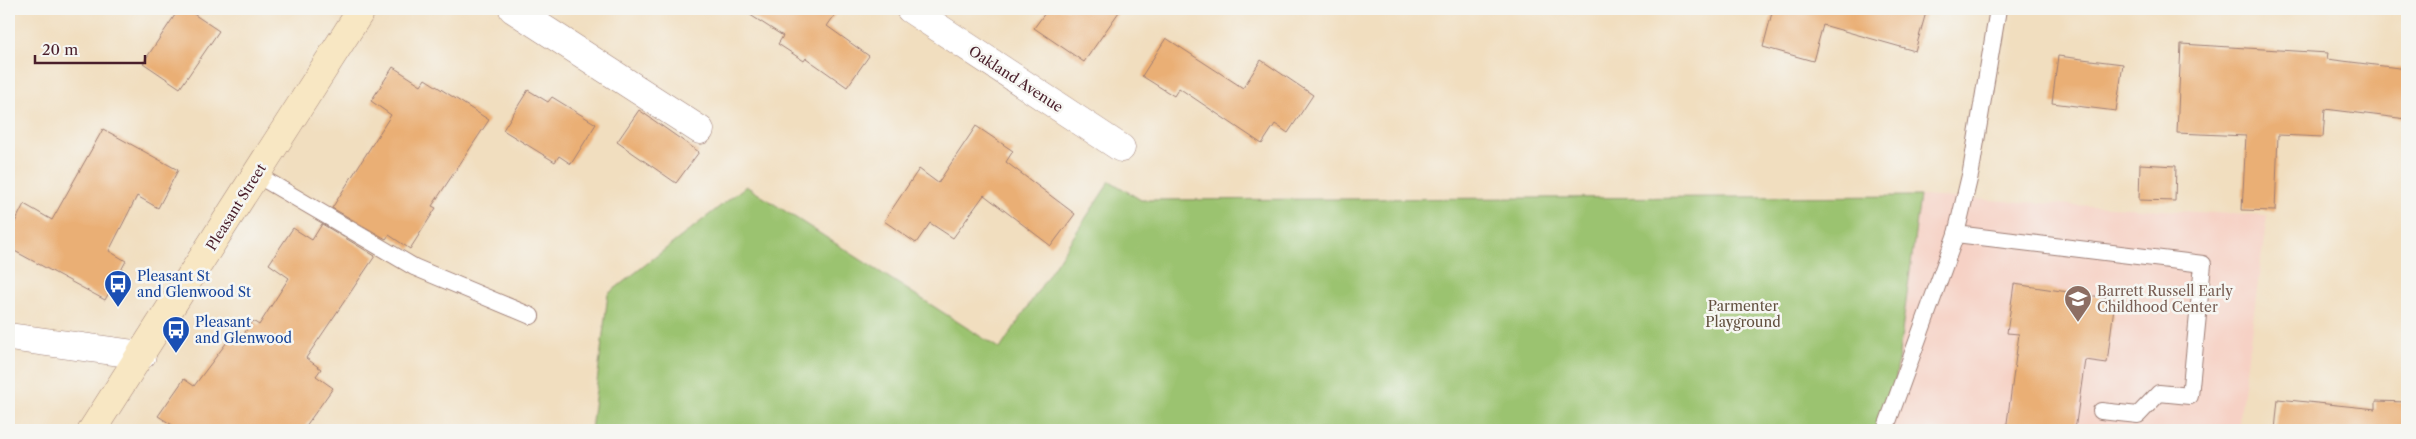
<svg xmlns="http://www.w3.org/2000/svg" width="2416" height="439" font-family="'Libre Caslon Text',serif">
<style>
.built{fill:#f6d1c5}
.green{fill:#9bc36f;stroke:#72714d}
.building{fill:#eaaf75}
.lines{fill:none;stroke-linecap:round;stroke-linejoin:round}
.lane-casing{stroke:#9e7e75;stroke-width:18}
.street-casing{stroke:#9e7e75;stroke-width:29}
.secondary-casing{stroke:#9e7e75;stroke-width:29}
.lane{stroke:#fff;stroke-width:16}
.street{stroke:#fff;stroke-width:28}
.secondary{stroke:#f8e7c3;stroke-width:28}
.labels{text-anchor:middle;stroke-width:5;stroke-linejoin:round;paint-order:stroke}
.street-label{font-size:14px;fill:#4a1f2b;stroke:#f6f6f2}
.transit-label{font-size:14px;fill:#164399;stroke:#f6f6f2;text-anchor:start}
.education-label{font-size:14px;fill:#785e54;stroke:#f6f6f2;text-anchor:start}
.park-label{font-size:14px;fill:#62503f;stroke:#f6f6f2}
</style>
<rect width="100%" height="100%" fill="#f6f6f2"/>
<filter id="ink" filterUnits="userSpaceOnUse"><feTurbulence type="fractalNoise" baseFrequency=".02" numOctaves="2"/><feDisplacementMap in="SourceGraphic" scale="10" xChannelSelector="R" yChannelSelector="G"/><feConvolveMatrix kernelMatrix="1 2 1 2 8 2 1 2 1" color-interpolation-filters="sRGB"/></filter>
<filter id="wash" filterUnits="userSpaceOnUse"><feTurbulence type="fractalNoise" baseFrequency=".0096" numOctaves="4" result="noise"/><feDisplacementMap in="SourceGraphic" scale="20" xChannelSelector="R" yChannelSelector="G"/><feGaussianBlur stdDeviation="1.12" result="paint"/><feColorMatrix in="noise" values="0 0 0 0 0 0 0 0 0 0 0 0 0 0 0 0 0 1.4 0 .05"/><feComposite in="paint" operator="in"/></filter>
<g filter="url(#wash)">
<rect width="100%" height="100%" fill="#f1debf"/>
<path class="built" d="M1920 196 2267 216 2238 430H1889Z"/>
<path class="green" d="M1110 181 1141 200 1920 196 1889 430H591L608 294 746 186 1000 349Z"/>
<g id="blocks">
<g class="building">
<path d="M179 9H186L219 31 180 88 143 63Z"/>
<path d="M741 9H839L827 26 869 56 847 87 806 58 804 61 778 44 783 36Z"/>
<path d="M1048 9H1121L1084 62 1034 28Z"/>
<path d="M1773 9H1927L1915 51 1823 25 1813 61 1763 47Z"/>
<path d="M1166 38 1243 88 1261 60 1313 95 1288 133 1275 124 1262 144 1179 88 1174 96 1142 76Z"/>
<path d="M2181 44 2328 53 2327 59 2407 69V119L2325 109 2323 137 2278 135 2275 211 2242 210 2246 136 2177 133Z"/>
<path d="M2058 56 2123 64 2116 111 2052 103Z"/>
<path d="M393 67 421 85 425 79 489 120 432 206 436 208 410 249 389 235 386 239 332 208 391 115 371 101Z"/>
<path d="M528 90 548 102 552 97 596 124 571 164 559 156 555 162 503 130Z"/>
<path d="M639 110 699 152 676 183 617 142Z"/>
<path d="M976 126 1013 151 1006 162 1075 214 1051 246 984 195 953 238 930 223 916 243 884 221 919 169 938 183Z"/>
<path d="M103 129 178 170 158 208 137 196 109 251 126 261 105 300 9 248V234L24 204 52 220Z"/>
<path d="M2140 164 2176 166 2175 201 2139 200Z"/>
<path d="M322 224 375 256 306 358 321 369 316 376 333 388 303 430H180L158 416 184 379 194 386 236 330 243 335 253 321 259 325 289 278 269 264 293 228 312 240Z"/>
<path d="M2014 284 2115 299 2107 363 2085 360 2075 430H2006L2019 334 2007 333Z"/>
<path d="M2278 399 2376 409V401L2407 402V430H2275Z"/>
</g>
</g>
</g>
<g filter="url(#ink)">
<use href="#blocks" fill-opacity="0" stroke="#9e7e75" stroke-width="1"/>
<g class="lines">
<defs>
<g id="lane">
<path d="M1998 9 1971 171 1956 234 2203 264 2190 396 2159 393 2138 415 2101 411"/>
<path d="M257 175 414 267 531 316"/>
<path d="M1885 430 1956 234"/>
</g>
<g id="street">
<path d="M513 9 700 130"/>
<path d="M910 9 1121 148"/>
<path d="M9 337 142 355"/>
</g>
<path id="secondary" d="M92 430 362 9"/>
</defs>
<use href="#lane" class="lane-casing"/>
<use href="#street" class="street-casing"/>
<use href="#secondary" class="secondary-casing"/>
<use href="#lane" class="lane"/>
<use href="#street" class="street"/>
<use href="#secondary" class="secondary"/>
</g>
</g>
<defs>
<symbol id="bus-pin" viewBox="-11 -11 22 30"><path d="M0 17L-7.5 6A9.5 9.5 0 1 1 7.5 6Z" fill="#1a4fb4" stroke="#f6f6f2"/><path d="M-5-6H5V4H4V6H2V4H-2V6H-4V4H-5ZM-3.5-4V0h7V-4ZM-3.5 1.2v1.5H-2V1.2ZM2 1.2v1.5H3.5V1.2Z" fill="#fff"/></symbol>
<symbol id="school-pin" viewBox="-11 -11 22 30"><path d="M0 17L-7.5 6A9.5 9.5 0 1 1 7.5 6Z" fill="#8d6e63" stroke="#f6f6f2"/><path d="M0-5L7-2L0 1L-7-2ZM-4 1L0 2.5L4 1V4Q0 6-4 4Z" fill="#fff"/></symbol>
</defs>
<g fill-rule="evenodd">
<use href="#bus-pin" x="102" y="268" width="32" height="43"/>
<use href="#school-pin" x="2062" y="283" width="32" height="43"/>
<use href="#bus-pin" x="160" y="314" width="32" height="43"/>
</g>
<g class="labels">
<g class="street-label">
<text transform="translate(1016 79) rotate(33)" y="5">Oakland Avenue</text>
<text transform="translate(236 207) rotate(-58)" y="5">Pleasant Street</text>
</g>
<g class="transit-label">
<text x="137" y="281">Pleasant St<tspan x="137" dy="16">and Glenwood St</tspan></text>
<text x="195" y="327">Pleasant<tspan x="195" dy="16">and Glenwood</tspan></text>
</g>
<g class="education-label">
<text x="2097" y="296">Barrett Russell Early<tspan x="2097" dy="16">Childhood Center</tspan></text>
</g>
<g class="park-label">
<text x="1743" y="311">Parmenter<tspan x="1743" dy="16">Playground</tspan></text>
</g>
</g>
<rect width="2416" height="439" fill="none" stroke="#f6f6f2" stroke-width="30"/>
<path d="M35 55v8h110v-8" fill="none" stroke="#4a1f2b" stroke-width="2.5"/>
<text x="42" y="55" font-size="15" fill="#4a1f2b" stroke="#f6f6f2" stroke-width="4" paint-order="stroke">20 m</text>
</svg>
